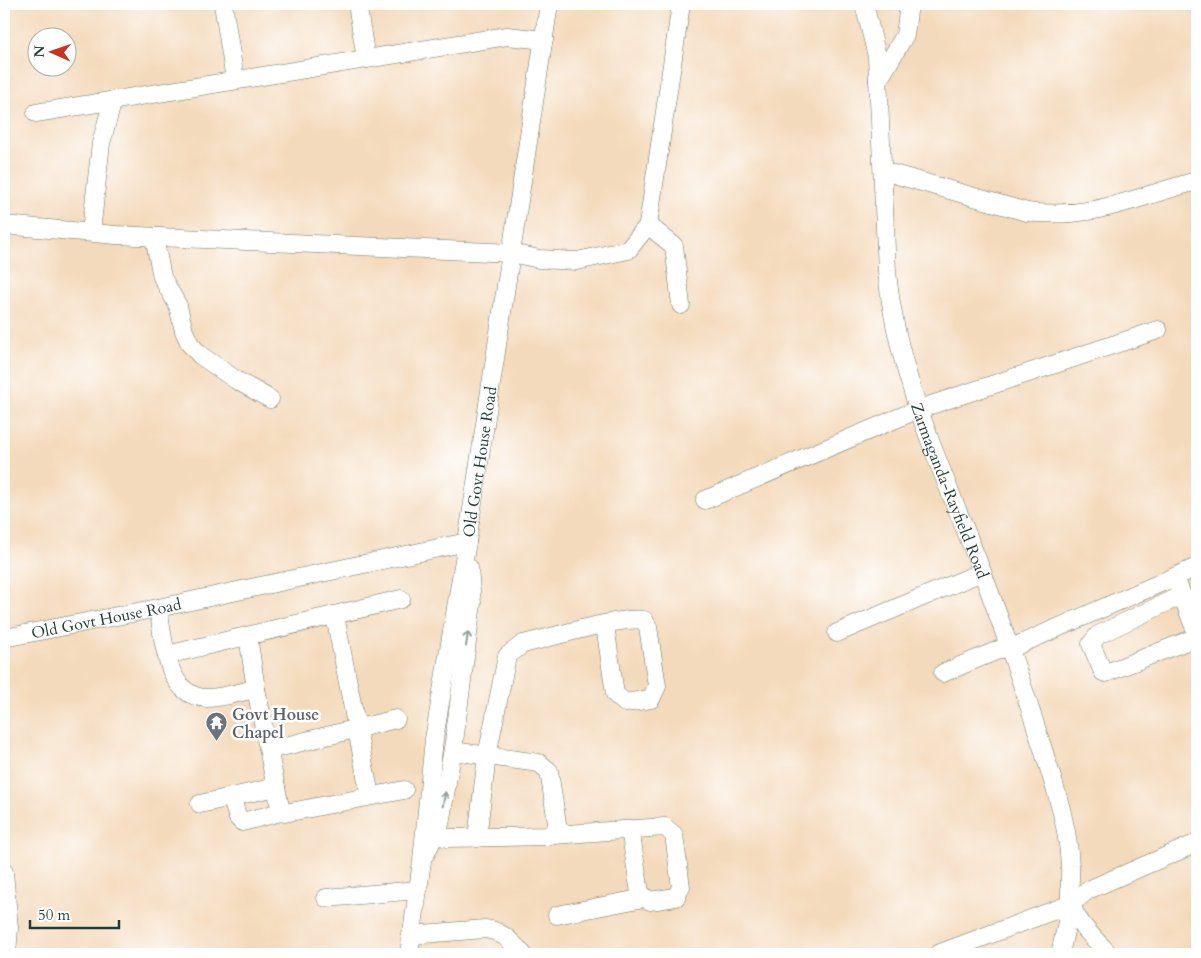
<svg xmlns="http://www.w3.org/2000/svg" width="1201" height="958" font-family="Cardo,serif">
<style>
.lines{fill:none;stroke-linecap:round;stroke-linejoin:round}
.minor-casing{stroke:#6a7464;stroke-width:19}
.minor{stroke:#fff;stroke-width:18}
.oneway{stroke:#8f9e9a}
.labels{text-anchor:middle;stroke-width:5;stroke-linejoin:round;paint-order:stroke}
.street-label{font-size:16px;fill:#1f3d34;stroke:#fff}
.worship-label{font-size:16px;font-weight:bold;fill:#5b616d;stroke:#fff;text-anchor:start}
</style>
<rect width="100%" height="100%" fill="#fff"/>
<filter id="ink" filterUnits="userSpaceOnUse"><feTurbulence type="fractalNoise" baseFrequency=".02" numOctaves="2"/><feDisplacementMap in="SourceGraphic" scale="10" xChannelSelector="R" yChannelSelector="G"/><feConvolveMatrix kernelMatrix="1 2 1 2 8 2 1 2 1" color-interpolation-filters="sRGB"/></filter>
<filter id="wash" filterUnits="userSpaceOnUse"><feTurbulence type="fractalNoise" baseFrequency=".0096" numOctaves="4" result="noise"/><feDisplacementMap in="SourceGraphic" scale="20" xChannelSelector="R" yChannelSelector="G"/><feGaussianBlur stdDeviation="1.12" result="paint"/><feColorMatrix in="noise" values="0 0 0 0 0 0 0 0 0 0 0 0 0 0 0 0 0 1.4 0 .05"/><feComposite in="paint" operator="in"/></filter>
<g filter="url(#wash)">
<rect width="100%" height="100%" fill="#f4dabc"/>
</g>
<g filter="url(#ink)">
<g class="lines">
<defs>
<g id="minor">
<path d="M223 4 235 80"/>
<path d="M357 4 366 59"/>
<path id="s1" d="M864 4 877 56 887 271C896 372 940 465 977 559 1007 635 1032 713 1056 791 1063 814 1069 842 1070 866 1071 877 1068 892 1071 903 1074 920 1097 942 1109 954"/>
<path d="M878 81 905 35 909 4"/>
<path d="M36 113 507 36 544 40"/>
<path d="M883 171 1027 212C1094 220 1135 197 1197 181"/>
<path d="M4 225 116 235 512 253 539 259 577 261 628 250 648 225 681 4"/>
<path d="M648 225 674 246 681 305"/>
<path d="M91 232 101 143 113 100"/>
<path d="M154 237 162 277 178 306 184 331 190 344 200 355 236 380 270 399"/>
<path d="M705 500 919 409 1158 330"/>
<path d="M1178 585 1197 634"/>
<path d="M1182 595 1098 635 1091 644 1103 672 1106 673 1197 637"/>
<path d="M158 608C164 639 165 696 206 698 222 698 240 692 256 689"/>
<path d="M335 616 370 796"/>
<path d="M837 633 982 572"/>
<path d="M248 636 256 689 281 812 285 813 404 790"/>
<path id="s2" d="M4 638 158 608 467 542 549 4"/>
<path d="M1009 649 1197 567"/>
<path d="M167 655 401 599"/>
<path d="M943 673 1008 646"/>
<path d="M269 750 396 719"/>
<path d="M231 797 238 818 242 822 281 812"/>
<path d="M200 804 276 787"/>
<path d="M437 835 448 838 547 836 558 830 549 771 539 763 453 751"/>
<path d="M553 835 665 827 674 835 681 887 676 897 650 901 640 893 630 829"/>
<path d="M477 838 487 756 507 656 523 644C550 638 620 616 644 620L648 627 657 686 651 699 625 703 615 694 605 625"/>
<path d="M426 853 440 824 454 742 472 603 469 568"/>
<path d="M4 872 9 928 7 954"/>
<path d="M326 898 418 890"/>
<path d="M557 915 644 898"/>
<path d="M410 935 485 929C503 931 511 942 523 954"/>
<path d="M409 954 422 861 434 739 467 542"/>
<path d="M938 954 1071 904 1088 890 1197 843"/>
<path d="M1060 954 1071 904"/>
</g>
</defs>
<use href="#minor" class="minor-casing"/>
<use href="#minor" class="minor"/>
</g>
<defs><path id="oneway-shaft" d="M-6 0H5M1.5-3L5.5 0L1.5 3" fill="none" stroke-width="1.6" stroke-linecap="round" stroke-linejoin="round" transform="scale(1.25)"/></defs>
<g class="oneway">
<use href="#oneway-shaft" transform="translate(467 639) rotate(-83)"/>
<use href="#oneway-shaft" transform="translate(444 799) rotate(-80)"/>
</g>
</g>
<defs>
<symbol id="temple-pin" viewBox="-11 -11 22 30"><path d="M0 17L-7.5 6A9.5 9.5 0 1 1 7.5 6Z" fill="#6b7280" stroke="#fff"/><path d="M0-6L5-2H3V0L6.5 2.5H4V6H1.5V3h-3V6H-4V2.5H-6.5L-3 0V-2H-5Z" fill="#fff"/></symbol>
</defs>
<g fill-rule="evenodd">
<use href="#temple-pin" x="204" y="710" width="25" height="34"/>
</g>
<g class="labels">
<g class="street-label">
<text dy="6" stroke="none"><textPath href="#s2" startOffset="554">Old Govt House Road</textPath></text>
<text dy="6" stroke="none"><textPath href="#s1" startOffset="498">Zarmaganda-Rayfield Road</textPath></text>
<text dy="6" stroke="none"><textPath href="#s2" startOffset="104">Old Govt House Road</textPath></text>
</g>
<g class="worship-label">
<text x="232" y="720">Govt House<tspan x="232" dy="18">Chapel</tspan></text>
</g>
</g>
<rect width="1201" height="958" fill="none" stroke="#fff" stroke-width="20"/>
<g transform="translate(52 52) rotate(272)"><circle r="24" fill="#ffffff" stroke="#a5b1ae"/>
<path d="M0-4L9 19L0 12L-9 19Z" fill="#c8321e"/>
<text y="-8" font-size="14" font-weight="bold" text-anchor="middle" fill="#1f3d34">N</text>
</g>
<path d="M30 920v8h89v-8" fill="none" stroke="#1f3d34" stroke-width="2.5"/>
<text x="38" y="920" font-size="15" fill="#1f3d34" stroke="#ffffff" stroke-width="4" paint-order="stroke">50 m</text>
</svg>
